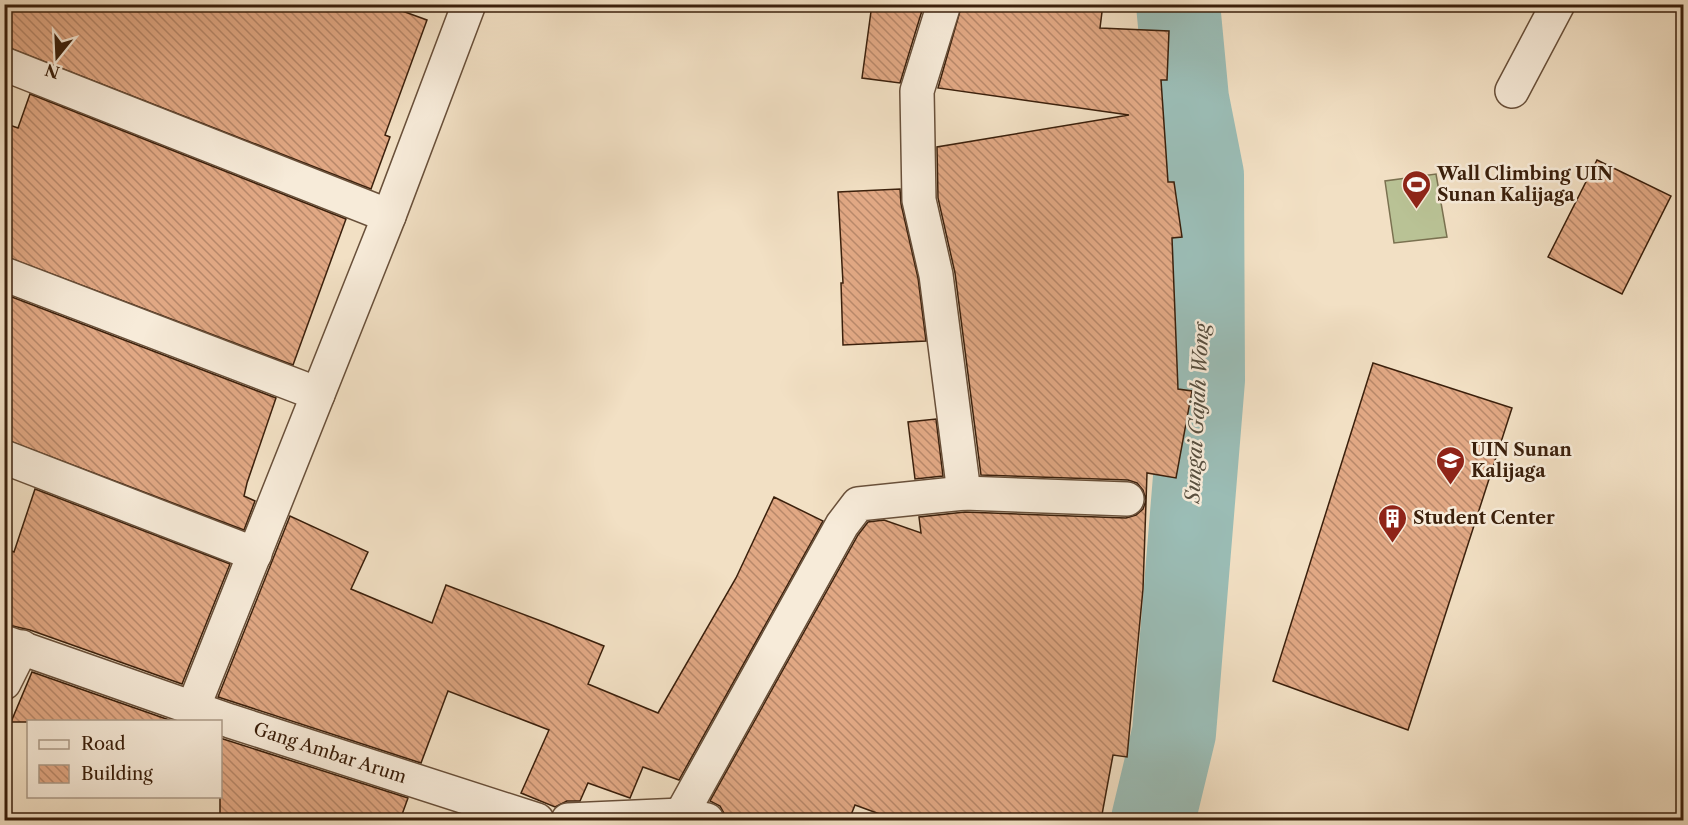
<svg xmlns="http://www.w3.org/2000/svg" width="1688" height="825" font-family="'Libre Caslon Text',serif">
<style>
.pitch{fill:#b9c295;stroke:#7a7150;stroke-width:1.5}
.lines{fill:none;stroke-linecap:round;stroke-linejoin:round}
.river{stroke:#9bbdb6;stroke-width:84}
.building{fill:url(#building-back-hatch);stroke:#3b200c;stroke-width:1.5}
.minor-casing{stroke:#69503a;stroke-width:36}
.minor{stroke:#f7ebd9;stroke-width:33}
.labels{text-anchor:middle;stroke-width:5;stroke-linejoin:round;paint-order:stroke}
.poi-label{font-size:18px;font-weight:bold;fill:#3b200c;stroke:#f7ebd9;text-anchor:start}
.street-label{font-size:18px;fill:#3b200c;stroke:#f7ebd9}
.water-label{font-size:20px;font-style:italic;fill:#584f3f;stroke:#f7ebd9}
</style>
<defs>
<pattern id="building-back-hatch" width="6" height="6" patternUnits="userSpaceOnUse" patternTransform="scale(1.5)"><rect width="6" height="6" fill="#e1a884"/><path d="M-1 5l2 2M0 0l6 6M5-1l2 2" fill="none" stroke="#b8886a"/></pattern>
</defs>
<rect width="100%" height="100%" fill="#f2e0c4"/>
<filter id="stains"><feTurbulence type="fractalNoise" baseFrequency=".00333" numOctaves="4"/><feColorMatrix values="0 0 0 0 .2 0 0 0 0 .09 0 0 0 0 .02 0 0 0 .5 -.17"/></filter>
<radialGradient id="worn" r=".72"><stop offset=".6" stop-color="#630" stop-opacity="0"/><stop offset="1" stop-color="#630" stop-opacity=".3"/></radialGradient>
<path class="pitch" d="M1436 174 1447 237 1394 243 1385 181Z"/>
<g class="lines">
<path class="river" d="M1153 820 1174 733 1203 380 1202 175 1187 99 1178 4"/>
</g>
<g class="building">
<path d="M4 4H383L427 20 385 135 390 137 371 189 4 46Z"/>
<path d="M872 4H924L900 83 862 78Z"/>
<path d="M962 4H1103L1100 28 1169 31 1167 80H1161L1168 182H1174L1182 237 1172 238 1178 389 1192 391 1176 478 1147 473 1143 589 1127 757 1113 755 1101 820H1068L1032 813 1030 820H896L855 805 849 820H741L725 815 720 806 710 801 858 535 868 522 884 520 921 533 919 517 965 512 1126 518 1136 515 1143 509 1146 500 1143 490 1137 483 1128 480 981 475 955 273 938 198 937 147 1129 115 938 88Z"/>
<path d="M30 94 346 219 293 365 4 256V123L18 128Z"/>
<path d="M1597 160 1671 196 1622 294 1548 257Z"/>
<path d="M900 189 901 204 918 278 926 341 843 345 841 283H843L838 192Z"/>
<path d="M4 294 276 398 247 483 244 496 255 501 244 530 4 439Z"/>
<path d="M1373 363 1512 408 1408 730 1273 681Z"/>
<path d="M936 419 943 476 915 479 908 422Z"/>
<path d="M35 489 230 564 182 684 30 630 4 624V548L14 552Z"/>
<path d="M774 497 823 521 679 780 643 767 630 798 588 783 580 801H567L555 807 521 793 549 730 448 691 421 763 218 697 290 516 368 552 351 589 432 623 446 585 549 624 604 646 588 684 658 713 736 578Z"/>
<path d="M32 672 175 722H11Z"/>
<path d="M220 738 408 798 400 820H220Z"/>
</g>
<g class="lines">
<defs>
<g id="minor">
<path d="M944 4 917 91 919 200 936 275 964 493"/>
<path d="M4 64 389 216"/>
<path d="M1512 91 1558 4"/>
<path d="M4 274 318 394"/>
<path d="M4 457 255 554"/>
<path d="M4 642 230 721 537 820"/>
<path d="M4 683 22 647"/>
<path d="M193 708 389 216 469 4"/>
<path d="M681 815 842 525 858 504 964 493 1127 499"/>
<path d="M568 820 681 815 707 820"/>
</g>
</defs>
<use href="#minor" class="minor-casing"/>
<use href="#minor" class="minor"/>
</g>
<defs>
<symbol id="stadium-pin" viewBox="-11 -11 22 30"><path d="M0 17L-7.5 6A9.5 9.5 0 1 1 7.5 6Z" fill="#8f2418" stroke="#f7ebd9"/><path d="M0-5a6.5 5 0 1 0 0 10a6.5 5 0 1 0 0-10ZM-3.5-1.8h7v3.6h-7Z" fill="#fff"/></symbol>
<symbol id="university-pin" viewBox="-11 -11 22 30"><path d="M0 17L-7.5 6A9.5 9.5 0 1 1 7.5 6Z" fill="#8f2418" stroke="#f7ebd9"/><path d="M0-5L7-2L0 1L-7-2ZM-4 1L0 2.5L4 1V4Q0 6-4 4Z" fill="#fff"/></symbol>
<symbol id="building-pin" viewBox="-11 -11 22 30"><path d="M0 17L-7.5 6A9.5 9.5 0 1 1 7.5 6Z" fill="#8f2418" stroke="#f7ebd9"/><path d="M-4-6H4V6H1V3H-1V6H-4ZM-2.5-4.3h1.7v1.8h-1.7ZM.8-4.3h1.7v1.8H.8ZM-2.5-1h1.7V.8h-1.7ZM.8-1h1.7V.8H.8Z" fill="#fff"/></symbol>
</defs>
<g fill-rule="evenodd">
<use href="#stadium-pin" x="1400" y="168" width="33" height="45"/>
<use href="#university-pin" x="1434" y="444" width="33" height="45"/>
<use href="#building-pin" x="1376" y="502" width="33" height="45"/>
</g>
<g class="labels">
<g class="poi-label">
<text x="1437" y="180">Wall Climbing UIN<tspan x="1437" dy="21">Sunan Kalijaga</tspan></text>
<text x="1471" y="456">UIN Sunan<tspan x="1471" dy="21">Kalijaga</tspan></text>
<text x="1413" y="524">Student Center</text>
</g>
<g class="street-label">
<text transform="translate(330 753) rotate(18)" y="6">Gang Ambar Arum</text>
</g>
<g class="water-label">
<text transform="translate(1197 413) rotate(-87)" y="7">Sungai Gajah Wong</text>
</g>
</g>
<rect width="1688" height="825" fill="none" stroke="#f2e0c4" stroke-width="24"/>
<rect x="6" y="6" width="1676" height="813" fill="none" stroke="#3b200c" stroke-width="3"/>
<rect x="12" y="12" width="1664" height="801" fill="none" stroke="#3b200c" stroke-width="1.5"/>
<rect x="27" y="720" width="195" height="78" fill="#f7ebd9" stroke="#ac9a87" stroke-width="1.5"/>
<rect x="39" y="740" width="30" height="9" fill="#f7ebd9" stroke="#ac9a87" stroke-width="1.5"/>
<text x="81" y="750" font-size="18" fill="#3b200c">Road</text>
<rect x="39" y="765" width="30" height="18" fill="url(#building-back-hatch)" stroke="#ac9a87" stroke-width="1.5"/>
<text x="81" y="780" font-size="18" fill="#3b200c">Building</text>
<g transform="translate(57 57) rotate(198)" stroke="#f7ebd9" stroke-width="4.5" paint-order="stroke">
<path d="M0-4.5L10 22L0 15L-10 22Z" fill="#3b200c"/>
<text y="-9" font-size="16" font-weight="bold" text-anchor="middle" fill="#3b200c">N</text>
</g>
<rect width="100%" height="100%" filter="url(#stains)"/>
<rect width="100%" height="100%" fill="url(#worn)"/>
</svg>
